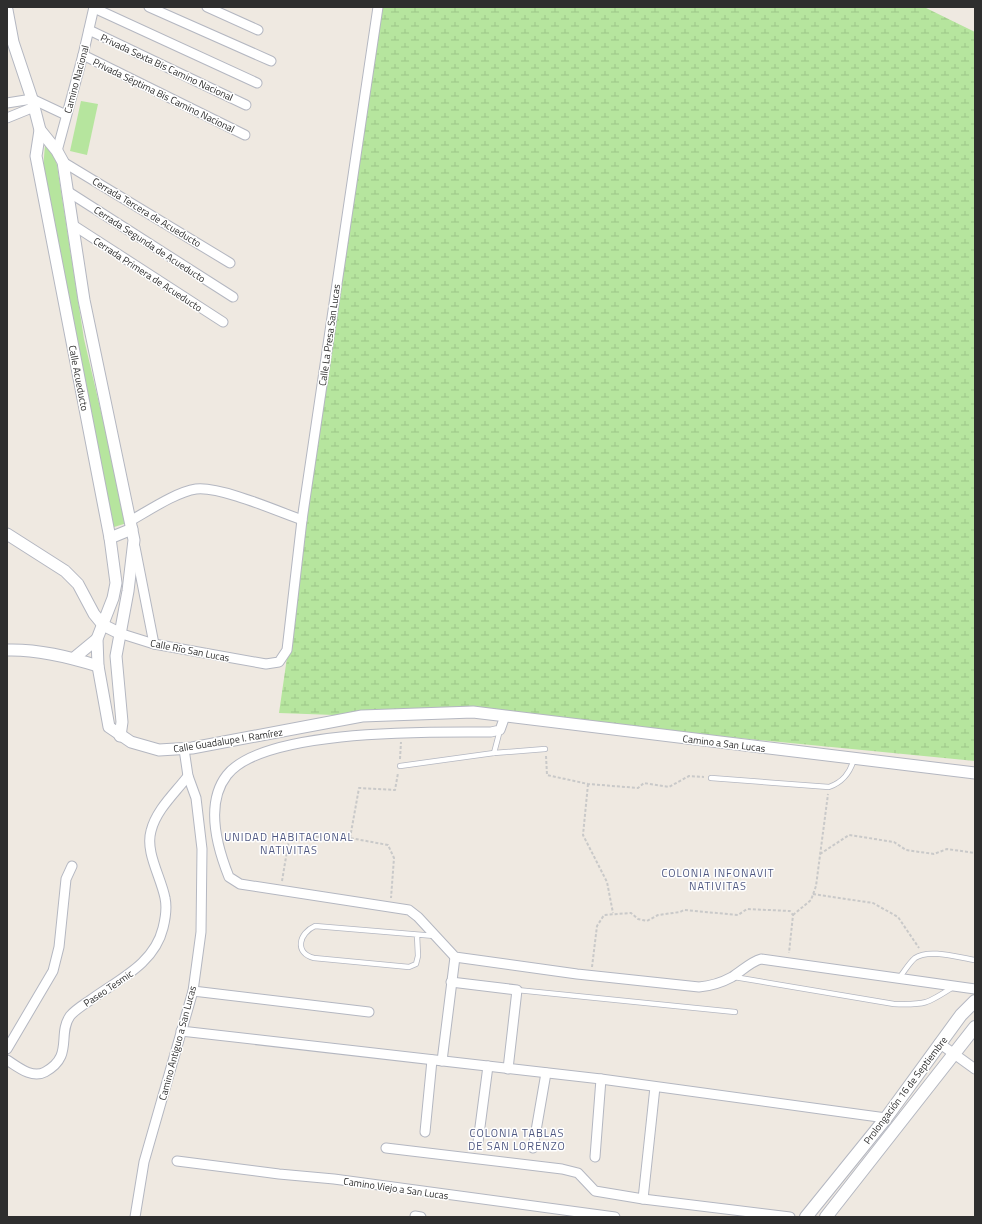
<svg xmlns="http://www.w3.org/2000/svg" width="982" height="1224" font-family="'Titillium Web',sans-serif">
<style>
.wetland{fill:url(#wetland-marsh)}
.park{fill:#b6e59e}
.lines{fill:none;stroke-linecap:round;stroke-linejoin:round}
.service-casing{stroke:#b4b7c1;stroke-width:6}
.minor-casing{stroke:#b4b7c1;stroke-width:11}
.tertiary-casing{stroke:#b4b7c1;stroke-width:13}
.secondary-casing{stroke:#b4b7c1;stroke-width:14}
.path{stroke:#c9c9c9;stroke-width:2;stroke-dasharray:3 2;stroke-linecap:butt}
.service{stroke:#fff;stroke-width:4.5}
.minor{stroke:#fff;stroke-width:9}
.tertiary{stroke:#fff;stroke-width:11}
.secondary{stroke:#fff;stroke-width:12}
.labels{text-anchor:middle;stroke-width:3;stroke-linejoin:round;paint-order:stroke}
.street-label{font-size:10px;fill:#2e2e2e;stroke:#fff}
.neighbourhood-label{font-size:11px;letter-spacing:1px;fill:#4d5680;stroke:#fff}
</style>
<defs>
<pattern id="wetland-marsh" width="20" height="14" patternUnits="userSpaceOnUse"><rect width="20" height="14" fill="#b6e59e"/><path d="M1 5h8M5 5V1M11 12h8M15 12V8" fill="none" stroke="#9dc588"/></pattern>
</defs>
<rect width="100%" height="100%" fill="#efe9e1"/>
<path class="wetland" d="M381 7H924L975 32V761L473 712 362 716 279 713Z"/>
<g class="park">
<path d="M81 101 98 104 87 155 70 151Z"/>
<path d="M45 145 55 157 57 165 84 339 127 523 111 528 43 169Z"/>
</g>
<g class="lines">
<defs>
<g id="service">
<path d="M494 753 500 730"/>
<path d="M400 766 494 753 545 749"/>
<path d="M711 778 829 787C843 782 850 773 854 759"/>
<path d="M417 935 418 956 416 964 409 967 314 958C294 953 299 933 315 926L435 936"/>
<path d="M734 977 894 1004C925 1005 927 1004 953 987"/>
<path d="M899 978C904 972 909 963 915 958 929 948 960 958 975 960"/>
<path d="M517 990 735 1012"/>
</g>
<g id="minor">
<path d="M149 7 271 61"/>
<path d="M207 7 258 30"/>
<path d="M94 8 257 83"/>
<path d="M89 30 246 105"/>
<path d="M83 55 245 135"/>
<path d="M7 103 32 99 66 115"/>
<path d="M7 118 34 107"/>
<path d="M57 151 83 55 94 7"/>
<path d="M63 162 230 263"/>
<path d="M67 191 233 297"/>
<path d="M73 225 223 322"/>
<path d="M130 521C148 511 176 492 196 489 220 486 277 511 302 520"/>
<path d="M135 547 154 644"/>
<path d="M119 633 154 644 266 664 279 662 287 650 302 520 378 7"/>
<path d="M505 716 500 730 491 732C434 732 264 728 227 775 205 803 217 847 229 877L240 884 409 910 418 917 455 957 577 974 699 987C711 986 721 983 732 977 742 971 750 962 761 959L975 989"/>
<path d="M451 982 517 990 508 1069"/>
<path d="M193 991 369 1012"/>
<path d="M181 1031 601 1079 886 1118"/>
<path d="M939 1043 975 1069"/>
<path d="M7 1049 53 971 59 947 66 879 72 866"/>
<path d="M7 1060C18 1067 32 1079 45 1072 74 1056 57 1035 70 1016 75 1010 83 1005 89 1001 117 980 154 965 163 928 165 920 167 907 165 898 161 877 145 852 151 831 156 810 175 793 188 776"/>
<path d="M442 1061 455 957"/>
<path d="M425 1132 432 1060"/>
<path d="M478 1142 488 1066"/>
<path d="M386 1148 562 1169 578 1173 595 1191 643 1199 790 1217"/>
<path d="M533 1148 546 1073"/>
<path d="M595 1157 601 1079"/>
<path d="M177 1161 279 1174 334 1179 615 1217"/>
<path d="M643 1199 655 1087"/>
<path d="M415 1216 421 1217"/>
<path d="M135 1217 144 1162 193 991 201 932 202 849 196 798 188 776 184 749"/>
</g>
<g id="tertiary">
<path d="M7 10 13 42 32 99 40 130 36 156 110 538 116 583 113 598 97 639 98 666 109 727 131 742 159 750 192 748 362 716 473 712 975 773"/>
<path d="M40 130 57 151 63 162 84 300 134 540 128 591 116 656 122 722 120 736"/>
<path d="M7 534 65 571 78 584 94 614 103 625 119 633"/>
<path d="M110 538 132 529"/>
<path d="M7 650C38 649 69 657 98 666"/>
<path d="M74 658 97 639"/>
</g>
<g id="secondary">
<path d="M806 1217 886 1118 961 1015 975 1001"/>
<path d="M826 1217 975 1027"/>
</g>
</defs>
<use href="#service" class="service-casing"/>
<use href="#minor" class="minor-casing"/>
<use href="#tertiary" class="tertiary-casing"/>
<use href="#secondary" class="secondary-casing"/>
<g class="path">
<path d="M546 756 547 775 588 784 638 788 644 783 669 787 689 776 704 777"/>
<path d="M400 759 401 742"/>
<path d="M588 784 583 835 607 882 613 913"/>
<path d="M350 838 359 788 395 790 398 773"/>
<path d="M820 854 849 835 894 842 906 850 934 854 947 849 975 853"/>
<path d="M282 881 289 839 296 836 350 838 388 845 394 858 391 898"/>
<path d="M813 894 873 903 898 917 919 948"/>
<path d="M793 915 811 900 816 886 828 794"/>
<path d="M592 967 597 926 604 915 631 913 638 919 647 921 658 915 680 912 684 910 738 915 747 909 790 911 793 915 789 953"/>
</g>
<use href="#service" class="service"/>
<use href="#minor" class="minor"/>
<use href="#tertiary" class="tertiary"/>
<use href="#secondary" class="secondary"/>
</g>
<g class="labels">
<g class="street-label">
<text transform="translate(167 67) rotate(25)" y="4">Privada Sexta Bis Camino Nacional</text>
<text transform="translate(76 79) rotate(-75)" y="4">Camino Nacional</text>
<text transform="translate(164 95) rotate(26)" y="4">Privada Séptima Bis Camino Nacional</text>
<text transform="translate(147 212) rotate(31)" y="4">Cerrada Tercera de Acueducto</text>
<text transform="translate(150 244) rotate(33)" y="4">Cerrada Segunda de Acueducto</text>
<text transform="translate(148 274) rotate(33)" y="4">Cerrada Primera de Acueducto</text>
<text transform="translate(329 335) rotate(-82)" y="4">Calle La Presa San Lucas</text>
<text transform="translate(79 378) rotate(79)" y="4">Calle Acueducto</text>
<text transform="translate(190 650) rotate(11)" y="4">Calle Río San Lucas</text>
<text transform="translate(228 740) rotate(-9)" y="4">Calle Guadalupe I. Ramírez</text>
<text transform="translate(724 743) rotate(7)" y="4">Camino a San Lucas</text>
<text transform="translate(108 988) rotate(-34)" y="4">Paseo Tesmic</text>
<text transform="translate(177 1043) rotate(-75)" y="4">Camino Antiguo a San Lucas</text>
<text transform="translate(905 1090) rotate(-53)" y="4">Prolongación 16 de Septiembre</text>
<text transform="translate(396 1188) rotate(8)" y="4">Camino Viejo a San Lucas</text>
</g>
<g class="neighbourhood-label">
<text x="289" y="841">UNIDAD HABITACIONAL<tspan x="289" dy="13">NATIVITAS</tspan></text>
<text x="718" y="877">COLONIA INFONAVIT<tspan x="718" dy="13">NATIVITAS</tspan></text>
<text x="517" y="1137">COLONIA TABLAS<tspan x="517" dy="13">DE SAN LORENZO</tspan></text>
</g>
</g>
<rect width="982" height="1224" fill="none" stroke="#2e2e2e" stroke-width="16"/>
</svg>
